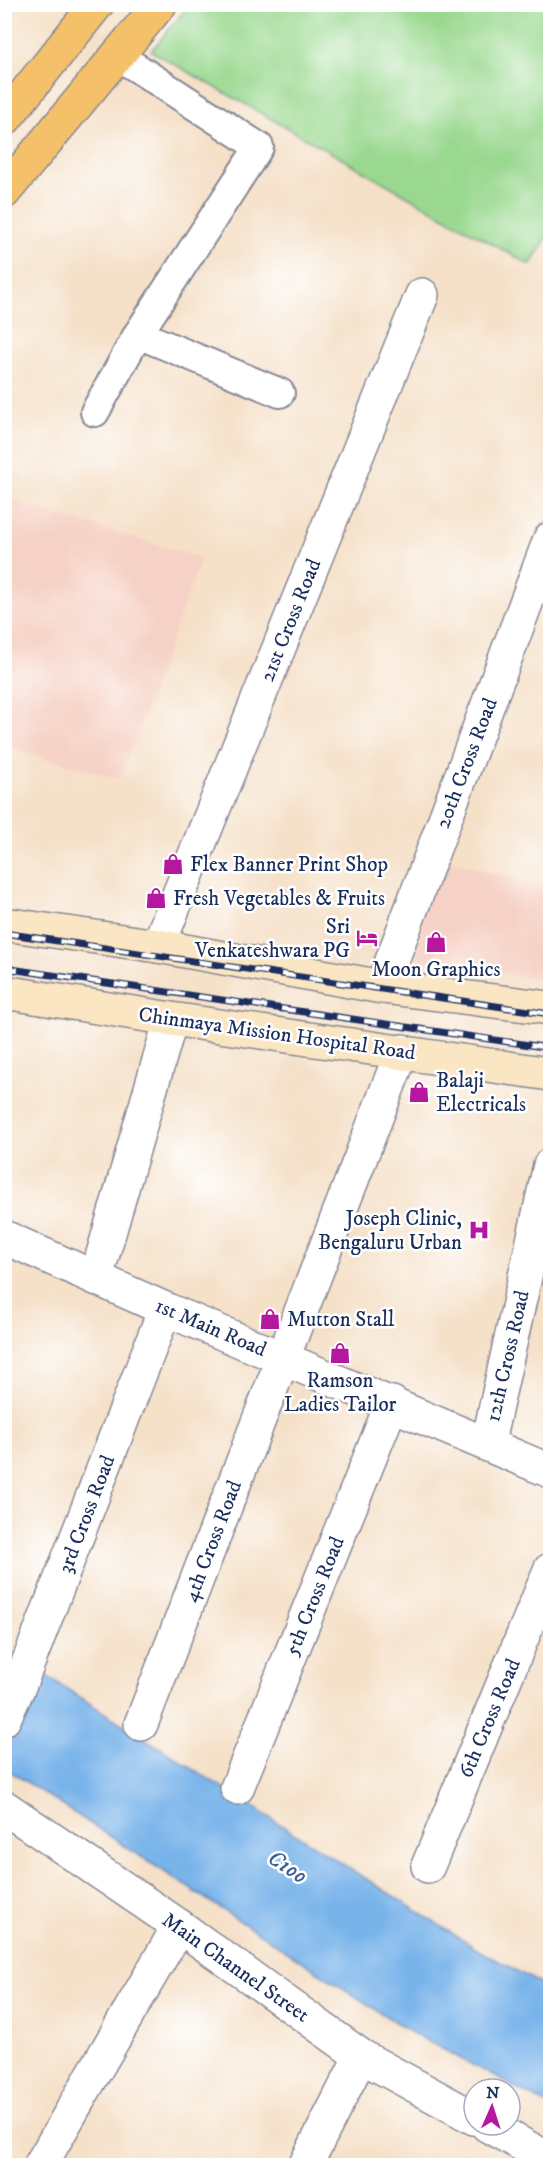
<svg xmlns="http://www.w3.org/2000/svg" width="555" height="2170" font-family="'IM FELL DW Pica',serif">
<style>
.built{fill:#f6d1c5}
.green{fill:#99d88e;stroke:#5a8476;stroke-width:1.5}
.water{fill:#78b3ea;stroke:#4a71a4;stroke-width:1.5}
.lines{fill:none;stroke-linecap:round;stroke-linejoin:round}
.service-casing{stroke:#888893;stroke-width:32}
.minor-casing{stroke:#888893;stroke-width:36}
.secondary-casing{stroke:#888893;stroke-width:36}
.primary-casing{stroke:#888893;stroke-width:36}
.service{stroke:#fff;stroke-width:28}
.minor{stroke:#fff;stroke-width:33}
.secondary{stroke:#fbe6c3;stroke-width:33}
.primary{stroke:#f4c16a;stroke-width:33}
.rail-casing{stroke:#1b2f5e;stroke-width:7}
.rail{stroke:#fff;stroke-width:4.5;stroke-dasharray:14;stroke-linecap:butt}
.labels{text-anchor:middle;stroke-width:5;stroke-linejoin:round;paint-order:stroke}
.street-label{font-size:21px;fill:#1b2f5e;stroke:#fff}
.poi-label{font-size:21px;fill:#1b2f5e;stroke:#fff;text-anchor:start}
.water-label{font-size:22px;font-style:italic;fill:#3c5d8f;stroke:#fff}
</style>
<rect width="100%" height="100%" fill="#fff"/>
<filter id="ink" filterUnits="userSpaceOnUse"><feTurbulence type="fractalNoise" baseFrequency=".0167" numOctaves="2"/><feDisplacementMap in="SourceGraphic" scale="12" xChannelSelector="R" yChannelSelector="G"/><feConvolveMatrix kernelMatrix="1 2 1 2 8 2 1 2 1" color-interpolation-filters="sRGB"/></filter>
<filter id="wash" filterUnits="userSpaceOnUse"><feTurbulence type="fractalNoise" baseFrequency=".008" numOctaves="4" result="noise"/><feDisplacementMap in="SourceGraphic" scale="24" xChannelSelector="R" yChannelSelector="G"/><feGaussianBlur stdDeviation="1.35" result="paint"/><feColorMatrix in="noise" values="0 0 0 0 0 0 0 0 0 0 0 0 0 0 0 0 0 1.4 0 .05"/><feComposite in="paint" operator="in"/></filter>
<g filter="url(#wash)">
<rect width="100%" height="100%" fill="#f5e0c8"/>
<g class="built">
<path d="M5 499 201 558 120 779 5 746Z"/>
<path d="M439 858 550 889V980L401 958Z"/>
</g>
<path class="green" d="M189 5H550V233L530 265 151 51Z"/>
<path class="water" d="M4 1649 480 1951 550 1989V2106L412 2033 5 1768Z"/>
</g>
<g filter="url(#ink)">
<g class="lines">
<defs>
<g id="service">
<path d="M117 55 259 147 138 334 280 393"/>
<path d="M95 412 138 334"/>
</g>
<g id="minor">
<path d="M158 946 422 295"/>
<path d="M382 987 550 539"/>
<path d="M4 1237 165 1309 550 1471"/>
<path d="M96 1278 171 1019"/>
<path d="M488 1442 550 1165"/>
<path d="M4 1719 20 1684 165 1309"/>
<path d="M141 1724 402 1051"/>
<path d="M237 1788 392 1403"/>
<path d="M4 1807 179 1926 361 2056 474 2118"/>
<path d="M428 1866 550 1570"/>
<path d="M487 2125 550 2160"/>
<path d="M40 2166 179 1926"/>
<path d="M305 2166 361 2056"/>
</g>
<g id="secondary">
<path d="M4 924 158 946 382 987 550 1008"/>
<path d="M4 992 171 1019 550 1074"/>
</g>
<g id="primary">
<path d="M4 120 97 4"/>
<path d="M4 192 160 4"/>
</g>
</defs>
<use href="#service" class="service-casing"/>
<use href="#minor" class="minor-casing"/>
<use href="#secondary" class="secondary-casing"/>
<use href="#primary" class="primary-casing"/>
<use href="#service" class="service"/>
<use href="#minor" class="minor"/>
<use href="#secondary" class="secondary"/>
<use href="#primary" class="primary"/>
<defs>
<g id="rail">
<path d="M4 933 550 1014"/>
<path d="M4 968 550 1048"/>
</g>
</defs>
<use href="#rail" class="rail-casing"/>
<use href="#rail" class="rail"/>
</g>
</g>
<defs>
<symbol id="shop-bare" viewBox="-9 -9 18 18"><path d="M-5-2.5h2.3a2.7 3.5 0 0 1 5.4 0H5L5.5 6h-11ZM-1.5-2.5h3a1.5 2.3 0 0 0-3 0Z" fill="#b5179e" stroke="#fff" stroke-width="2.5" paint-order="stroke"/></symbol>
<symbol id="hotel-bare" viewBox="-9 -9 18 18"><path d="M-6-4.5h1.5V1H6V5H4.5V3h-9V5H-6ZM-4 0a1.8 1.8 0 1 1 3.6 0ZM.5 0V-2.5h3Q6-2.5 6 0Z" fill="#b5179e" stroke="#fff" stroke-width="2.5" paint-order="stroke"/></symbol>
<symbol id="hospital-bare" viewBox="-9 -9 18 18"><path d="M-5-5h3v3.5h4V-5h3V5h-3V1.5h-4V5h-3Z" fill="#b5179e" stroke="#fff" stroke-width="2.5" paint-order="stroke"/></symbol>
</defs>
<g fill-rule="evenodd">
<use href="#shop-bare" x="158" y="849" width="30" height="30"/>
<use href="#shop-bare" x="141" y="883" width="30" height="30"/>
<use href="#hotel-bare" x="352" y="923" width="30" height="30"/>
<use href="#shop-bare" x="421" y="927" width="30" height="30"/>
<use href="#shop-bare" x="404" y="1077" width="30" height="30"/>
<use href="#hospital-bare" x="464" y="1215" width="30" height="30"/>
<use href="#shop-bare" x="255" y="1304" width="30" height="30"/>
<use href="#shop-bare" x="325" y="1338" width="30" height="30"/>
</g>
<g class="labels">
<g class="street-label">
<text transform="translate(290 620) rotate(-68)" y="7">21st Cross Road</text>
<text transform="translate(466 763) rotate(-69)" y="7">20th Cross Road</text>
<text transform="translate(277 1033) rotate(8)" y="7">Chinmaya Mission Hospital Road</text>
<text transform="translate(211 1327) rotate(23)" y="7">1st Main Road</text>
<text transform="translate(507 1356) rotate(-77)" y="7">12th Cross Road</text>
<text transform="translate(86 1514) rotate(-69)" y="7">3rd Cross Road</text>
<text transform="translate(212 1541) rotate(-69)" y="7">4th Cross Road</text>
<text transform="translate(314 1596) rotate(-68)" y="7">5th Cross Road</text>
<text transform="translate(489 1718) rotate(-67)" y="7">6th Cross Road</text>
<text transform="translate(236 1967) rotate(35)" y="7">Main Channel Street</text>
</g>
<g class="poi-label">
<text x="190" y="871">Flex Banner Print Shop</text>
<text x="173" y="905">Fresh Vegetables &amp; Fruits</text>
<text x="350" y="933" text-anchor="end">Sri<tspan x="350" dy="24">Venkateshwara PG</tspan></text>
<text x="436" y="976" text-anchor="middle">Moon Graphics</text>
<text x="436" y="1087">Balaji<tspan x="436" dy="24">Electricals</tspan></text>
<text x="462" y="1225" text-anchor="end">Joseph Clinic,<tspan x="462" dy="24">Bengaluru Urban</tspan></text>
<text x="287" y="1326">Mutton Stall</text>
<text x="340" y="1387" text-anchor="middle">Ramson<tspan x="340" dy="24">Ladies Tailor</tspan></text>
</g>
<g class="water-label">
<text transform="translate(288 1866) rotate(34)" y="8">C100</text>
</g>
</g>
<rect width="555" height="2170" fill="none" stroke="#fff" stroke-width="24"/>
<g transform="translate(492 2107) rotate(3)"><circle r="28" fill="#ffffff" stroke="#a4acbf" stroke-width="1.5"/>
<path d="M0-4.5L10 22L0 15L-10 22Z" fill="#b5179e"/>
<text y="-9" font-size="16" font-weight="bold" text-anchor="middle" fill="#1b2f5e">N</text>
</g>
</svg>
